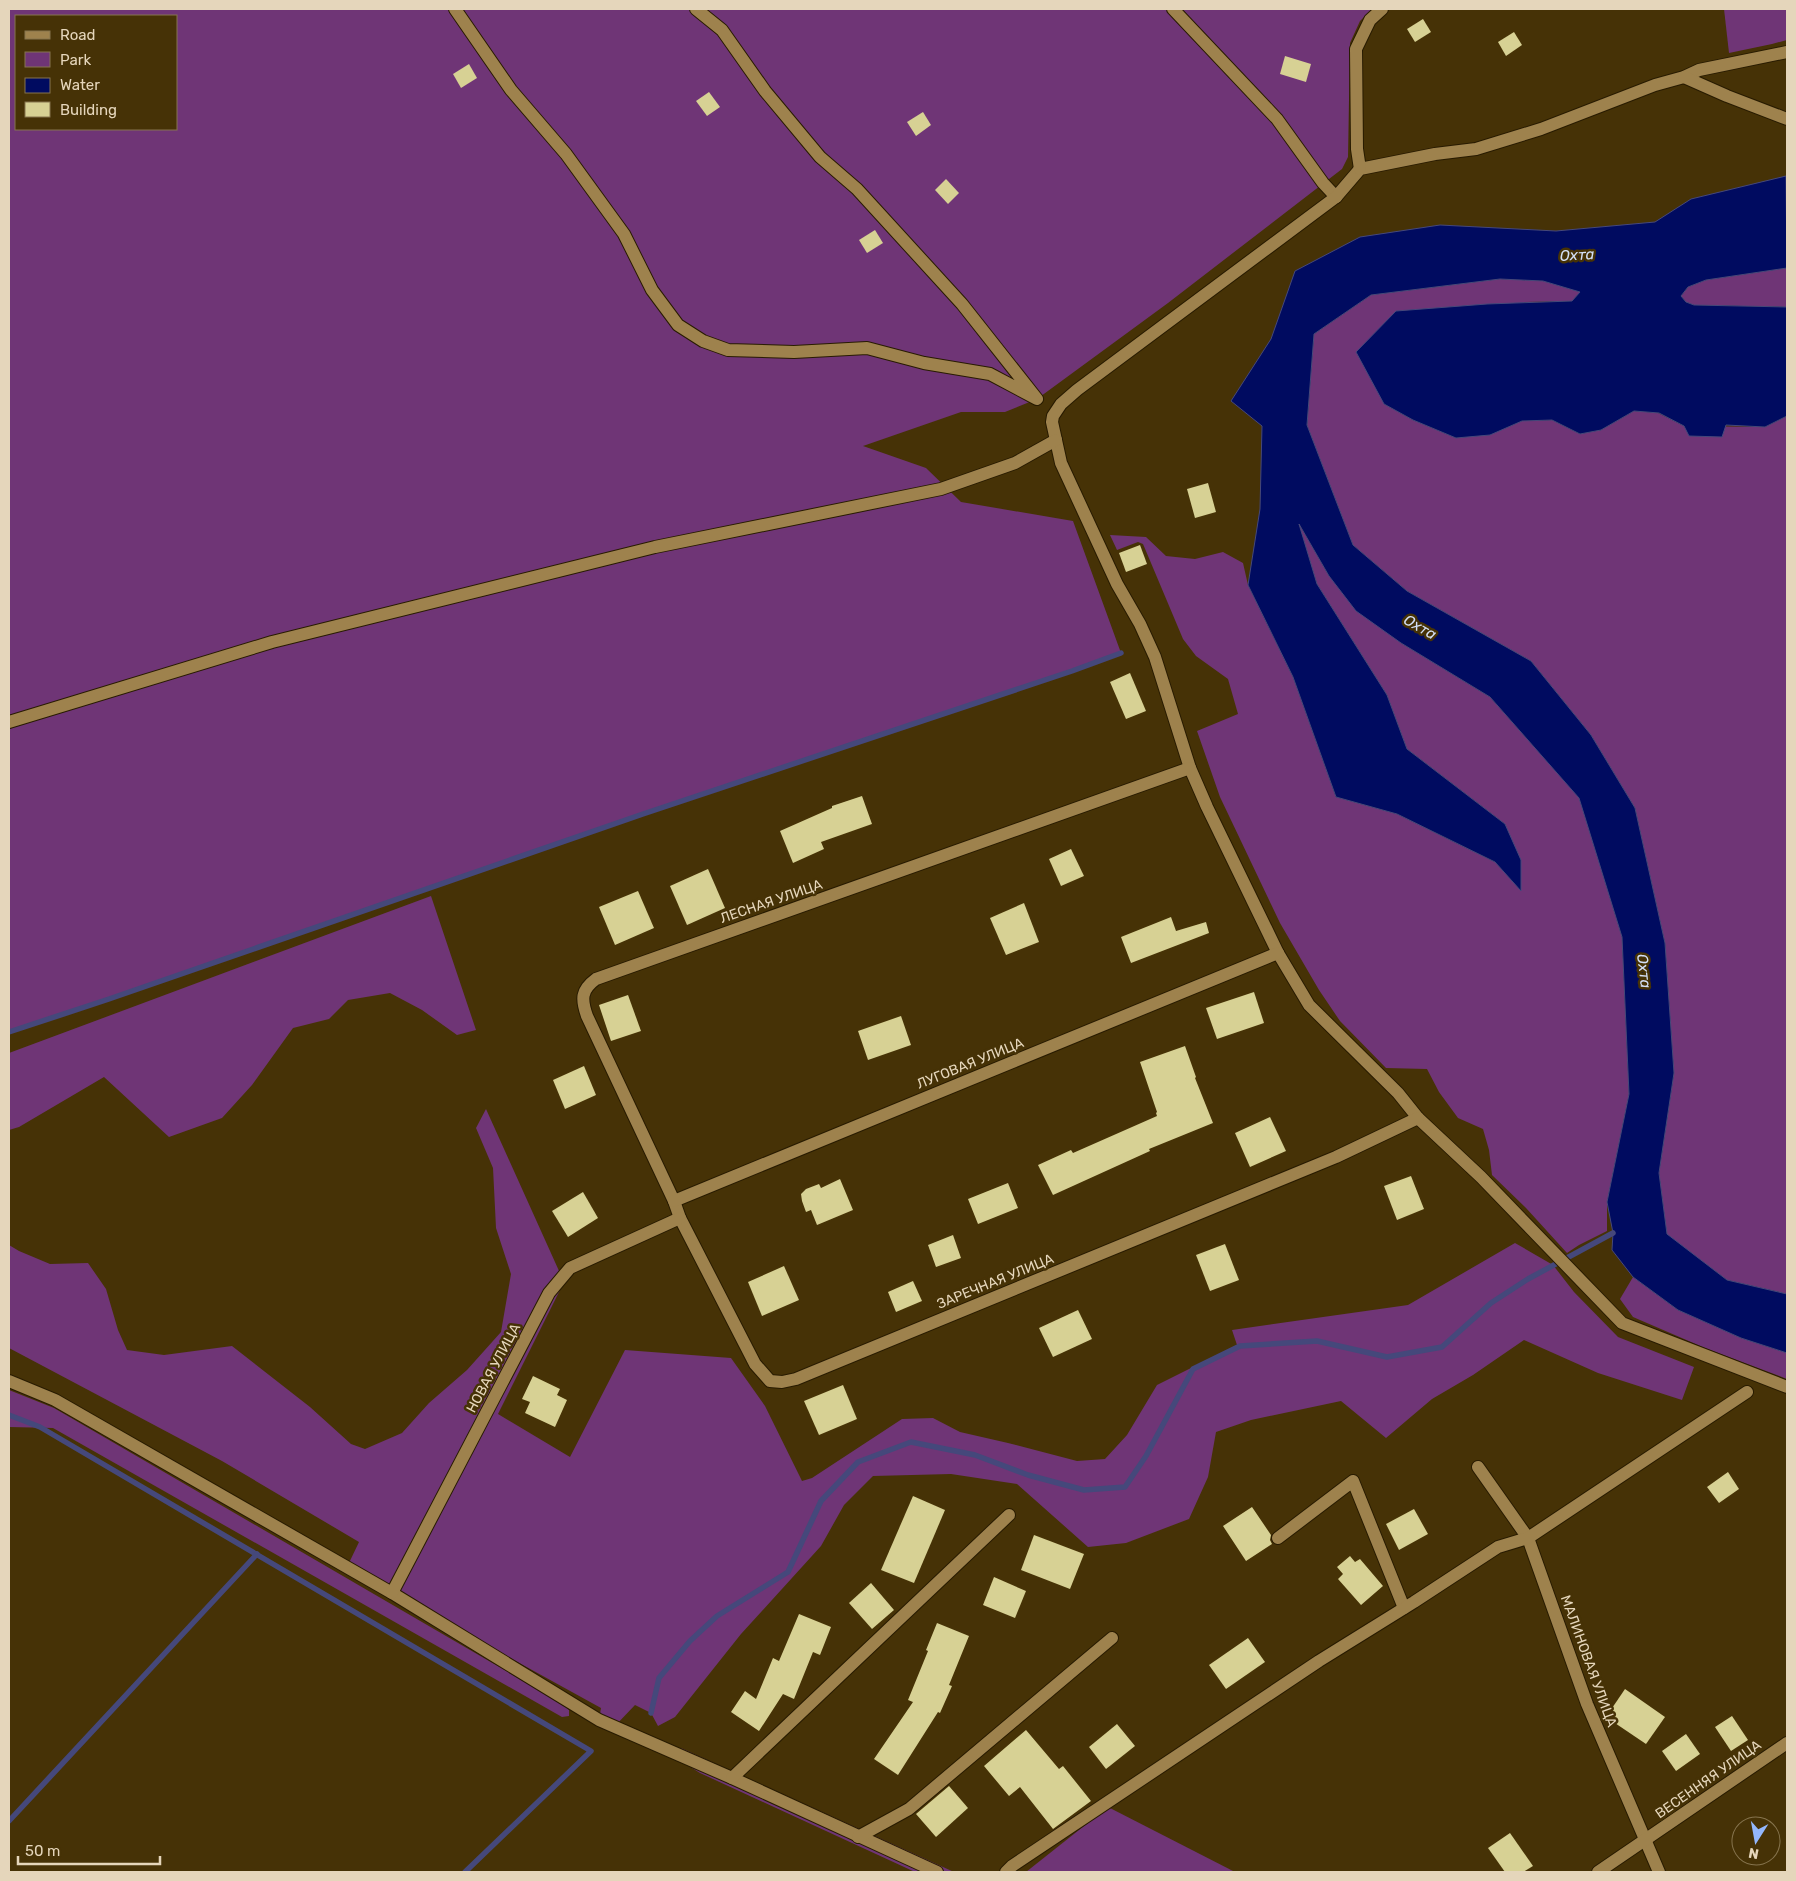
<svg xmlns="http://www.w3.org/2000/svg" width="1796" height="1881" font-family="Rubik,sans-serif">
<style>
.green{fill:#6f3576;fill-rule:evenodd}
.water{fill:#000b60;stroke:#45487b}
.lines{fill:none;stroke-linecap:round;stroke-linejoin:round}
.stream{stroke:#45487b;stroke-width:5.5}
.building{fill:#d7d194}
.minor-casing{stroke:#281b00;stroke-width:14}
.minor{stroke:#9e824d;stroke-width:12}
.labels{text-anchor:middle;stroke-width:5;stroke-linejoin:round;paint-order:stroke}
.street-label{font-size:14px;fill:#e5d6bb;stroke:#463206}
.water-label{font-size:15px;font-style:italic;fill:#d4e0f8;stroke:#463206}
</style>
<rect width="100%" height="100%" fill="#463206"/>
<g class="green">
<path d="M9 9H1372L1360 21 1350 43 1348 157 1342 169 1168 303 1037 399 1005 412H961L863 446 926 468 961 502 1073 521 1121 653 1072 671 643 814 109 999 9 1032ZM16 16H176V129H16Z"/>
<path d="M1724 9H1787V40L1772 44 1729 53Z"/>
<path d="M1787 268V307L1694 305 1686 302 1681 296 1688 287 1706 280Z"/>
<path d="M1500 279 1543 281 1581 292 1572 301 1525 302 1384 404 1413 420 1456 438 1490 434 1522 421 1552 420 1580 434 1601 430 1634 411 1658 413 1684 426 1765 427 1787 416V1294L1727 1280 1667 1235 1659 1173 1674 1073 1665 943 1635 808 1591 735 1531 661 1407 591 1353 545 1307 425 1314 334 1371 295Z"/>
<path d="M1298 522 1329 576 1401 643 1490 697 1579 797 1622 937 1629 1094 1607 1202V1231L1579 1245 1567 1253 1526 1208 1492 1175 1489 1150 1483 1129 1458 1118 1439 1092 1427 1069 1386 1068 1340 1021 1319 990 1280 923 1220 797 1197 731 1238 714 1228 679 1196 656 1183 639 1143 544 1138 542 1117 550 1110 535 1146 537 1166 556 1195 559 1223 552 1243 563 1248 585 1293 677 1336 797 1397 814 1495 862 1521 890 1505 824 1407 749 1387 695 1317 584Z"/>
<path d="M431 896 476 1030 457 1035 422 1010 390 993 348 1000 329 1019 293 1028 252 1085 222 1118 169 1137 104 1077 19 1127 9 1130V1053Z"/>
<path d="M486 1109 564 1282 498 1414 570 1457 625 1350 731 1358 765 1406 802 1481 812 1478 902 1419 933 1418 960 1432 1008 1443 1077 1461 1105 1459 1127 1435 1157 1385 1237 1345 1232 1330 1408 1305 1515 1243 1553 1265 1574 1292 1618 1337 1694 1367 1682 1400 1598 1373 1524 1340 1473 1375 1432 1399 1386 1438 1341 1401 1251 1420 1216 1432 1208 1477 1189 1519 1126 1543 1088 1547 1017 1484 951 1474 873 1476 844 1505 821 1546 741 1634 675 1717 658 1726 651 1713 635 1705 614 1727 599 1720 601 1708 392 1593 348 1565 359 1542 222 1461 9 1348V1245L19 1251 50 1264 88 1263 106 1289 118 1330 127 1350 164 1355 232 1346 310 1407 351 1444 365 1449 402 1433 429 1403 467 1370 501 1332 511 1274 496 1228 493 1168 476 1128Z"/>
<path d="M1633 1277 1678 1310 1741 1338 1787 1353V1379L1705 1348 1633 1317 1620 1299Z"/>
<path d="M9 1390 54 1408 561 1703 569 1710V1716L562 1717 555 1713 53 1428 9 1427Z"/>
<path d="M681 1748 954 1872H915L700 1773 692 1768 691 1760Z"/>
<path d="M1108 1807 1235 1872H1026Z"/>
</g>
<path class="water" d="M1786 176 1787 268 1706 280 1688 287 1681 296 1686 302 1694 305 1787 307V416L1765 427 1726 425 1722 437 1689 436 1684 426 1659 413 1634 411 1601 430 1580 434 1552 420 1522 421 1490 435 1456 438 1413 420 1384 404 1356 352 1396 311 1487 304 1572 301 1580 292 1543 281 1500 279 1371 295 1314 334 1307 425 1353 545 1407 591 1531 661 1591 735 1635 808 1665 943 1674 1073 1659 1173 1667 1234 1727 1280 1787 1294V1353L1741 1338 1678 1310 1633 1277 1612 1250 1613 1233 1607 1202 1629 1094 1622 937 1579 798 1490 697 1401 643 1356 611 1329 576 1299 524 1317 584 1387 695 1407 749 1505 824 1521 860V891L1495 862 1397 814 1336 797 1293 677 1248 585 1260 509 1262 426 1231 401 1271 339 1295 271 1360 237 1440 225 1556 231 1655 222 1691 199Z"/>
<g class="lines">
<g class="stream">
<path d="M9 1032 109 999 643 814 1072 671 1121 653"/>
<path d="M9 1415 40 1427 591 1751 465 1872"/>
<path d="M651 1713 659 1678 690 1641 717 1616 788 1572 821 1501 858 1462 911 1442 975 1455 1028 1475 1084 1490 1125 1487 1146 1456 1193 1369 1240 1346 1317 1341 1387 1357 1442 1347 1491 1303 1528 1279 1613 1233"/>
<path d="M9 1821 257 1554"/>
</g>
</g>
<g class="building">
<path d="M1423 19 1431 32 1415 42 1407 29Z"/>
<path d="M1514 32 1522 45 1506 56 1498 42Z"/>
<path d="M1285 56 1311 64 1306 82 1280 74Z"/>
<path d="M469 64 477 78 461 88 453 74Z"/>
<path d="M709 92 720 107 707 116 696 101Z"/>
<path d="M923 112 931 125 916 136 907 122Z"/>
<path d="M946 179 959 193 948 204 935 190Z"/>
<path d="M875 230 883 243 867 253 859 240Z"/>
<path d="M1208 483 1216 512 1195 518 1187 489Z"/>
<path d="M1140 545 1147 564 1126 572 1119 553Z"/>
<path d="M1130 673 1146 711 1126 719 1110 682Z"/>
<path d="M862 796 872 824 821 842 824 849 793 863 780 831 832 808V806Z"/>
<path d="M1071 849 1084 876 1061 886 1049 859Z"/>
<path d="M708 869 725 908 687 925 670 886Z"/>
<path d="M638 891 654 928 615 945 599 907Z"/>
<path d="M1024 903 1039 942 1006 955 990 918Z"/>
<path d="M1171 917 1176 931 1206 922 1209 933 1131 963 1121 937Z"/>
<path d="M1254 992 1264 1023 1217 1039 1206 1008Z"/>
<path d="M628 995 641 1031 611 1041 599 1005Z"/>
<path d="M901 1016 911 1045 868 1060 858 1031Z"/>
<path d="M1185 1046 1196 1077 1195 1078 1213 1123 1149 1149 1150 1151 1053 1195 1038 1165 1071 1150 1073 1153 1157 1116 1156 1113 1157 1112 1140 1062Z"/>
<path d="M584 1066 596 1095 565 1109 553 1080Z"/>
<path d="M1270 1117 1286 1151 1250 1167 1235 1133Z"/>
<path d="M1411 1176 1424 1209 1397 1220 1384 1186Z"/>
<path d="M840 1179 853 1210 817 1225 811 1210 806 1212 802 1201 801 1194 806 1189 819 1184 821 1188Z"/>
<path d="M1008 1183 1018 1208 978 1224 968 1199Z"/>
<path d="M583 1192 598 1218 568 1237 552 1211Z"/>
<path d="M953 1235 961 1258 936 1267 928 1245Z"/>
<path d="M1225 1244 1239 1280 1210 1291 1196 1255Z"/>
<path d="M784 1266 799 1300 762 1316 748 1282Z"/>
<path d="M913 1281 922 1301 896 1312 888 1292Z"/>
<path d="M1078 1310 1092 1339 1053 1357 1039 1328Z"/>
<path d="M533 1376 560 1389 557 1395 567 1400 555 1427 525 1413 530 1402 522 1399Z"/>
<path d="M843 1385 857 1419 819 1435 804 1401Z"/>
<path d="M1728 1472 1739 1489 1719 1503 1707 1487Z"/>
<path d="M913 1496 945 1510 914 1583 881 1570Z"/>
<path d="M1252 1507 1271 1535 1270 1540 1272 1544 1246 1561 1223 1526Z"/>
<path d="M1414 1509 1428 1534 1399 1550 1386 1524Z"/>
<path d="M1034 1535 1084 1554 1070 1589 1021 1570Z"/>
<path d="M1350 1556 1355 1562 1360 1559 1383 1586 1361 1605 1338 1579 1343 1574 1337 1567Z"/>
<path d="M994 1577 1026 1591 1015 1618 983 1605Z"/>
<path d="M871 1583 894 1610 872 1629 849 1603Z"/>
<path d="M799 1614 831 1627 820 1655 813 1652 794 1699 783 1694 759 1731 731 1712 745 1691 756 1699 773 1658 779 1661Z"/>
<path d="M937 1623 969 1636 949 1685 952 1686 940 1713 938 1712 898 1775 874 1759 913 1702 908 1700 928 1651 926 1650Z"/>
<path d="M1248 1638 1265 1662 1226 1689 1209 1665Z"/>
<path d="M1625 1689 1665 1717 1646 1744 1606 1717Z"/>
<path d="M1732 1716 1748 1740 1731 1751 1715 1727Z"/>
<path d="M1117 1724 1135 1746 1106 1769 1089 1747Z"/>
<path d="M1026 1730 1059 1769 1063 1766 1091 1801 1053 1829 1020 1787 1009 1796 984 1766Z"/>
<path d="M1686 1734 1700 1754 1676 1771 1662 1751Z"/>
<path d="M949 1786 968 1808 936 1837 916 1814Z"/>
<path d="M1510 1833 1533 1866 1523 1872H1505L1488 1848Z"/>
</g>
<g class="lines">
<defs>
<g id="minor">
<path d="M455 9 511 90 566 154 624 234 652 290 678 325 703 341 728 350 794 352 867 348 924 363 990 374 1037 399 962 304 857 189 820 157 765 91 722 30 696 9"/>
<path d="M1173 9 1277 119 1323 183 1336 197"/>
<path d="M1787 52 1699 70 1684 77 1655 85 1541 129 1476 149 1435 154 1360 169 1336 197 1077 390 1061 404 1053 416 1052 422 1061 463 1117 584 1140 624 1155 657 1190 768 1207 807 1278 953 1309 1005 1398 1093 1418 1118 1481 1177 1622 1323 1787 1387"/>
<path d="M1684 77 1727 96 1787 119"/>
<path d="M1360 169 1357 149 1356 49 1370 20 1382 9"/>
<path d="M9 722 272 642 655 547 941 489 1015 463 1056 440"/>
<path d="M1190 768 596 979C581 990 581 999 587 1016L674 1201 680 1218 755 1364 770 1381 782 1382 796 1379 1336 1157 1418 1118"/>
<path d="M674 1201 1278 953"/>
<path d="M9 1381 55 1400 392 1593 599 1720 732 1778 937 1872"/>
<path d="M1478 1467 1528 1538 1587 1704 1659 1872"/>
<path d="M1278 1538 1353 1481 1404 1608"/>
<path d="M392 1593 549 1293 570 1268 680 1218"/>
<path d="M732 1778 1009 1515"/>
<path d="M858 1837 909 1809 1112 1638"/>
<path d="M1006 1872 1012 1866 1319 1661 1414 1602 1498 1547 1528 1538 1747 1392"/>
<path d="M1598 1872 1787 1743"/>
</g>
</defs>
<use href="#minor" class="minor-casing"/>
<use href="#minor" class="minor"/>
</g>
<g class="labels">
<g class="street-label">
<text transform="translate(771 901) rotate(-19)" y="5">ЛЕСНАЯ УЛИЦА</text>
<text transform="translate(970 1063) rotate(-22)" y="5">ЛУГОВАЯ УЛИЦА</text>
<text transform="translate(995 1281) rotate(-22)" y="5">ЗАРЕЧНАЯ УЛИЦА</text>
<text transform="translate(493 1368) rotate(-62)" y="5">НОВАЯ УЛИЦА</text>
<text transform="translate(1589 1661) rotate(70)" y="5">МАЛИНОВАЯ УЛИЦА</text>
<text transform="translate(1708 1779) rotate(-35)" y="5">ВЕСЕННЯЯ УЛИЦА</text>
</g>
<g class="water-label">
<text transform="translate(1577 255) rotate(-3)" y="5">Охта</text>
<text transform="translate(1420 627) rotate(30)" y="5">Охта</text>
<text transform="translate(1644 971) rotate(83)" y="5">Охта</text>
</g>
</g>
<rect width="1796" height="1881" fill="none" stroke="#e5d6bb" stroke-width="20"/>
<rect x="15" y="15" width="162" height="115" fill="#463206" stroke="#86744e"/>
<rect x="25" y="31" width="25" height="8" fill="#9e824d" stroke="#86744e"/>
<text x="60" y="40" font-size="15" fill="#e5d6bb">Road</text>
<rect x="25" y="52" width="25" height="15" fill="#6f3576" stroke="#86744e"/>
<text x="60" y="65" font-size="15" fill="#e5d6bb">Park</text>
<rect x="25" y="78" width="25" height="15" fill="#000b60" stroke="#86744e"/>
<text x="60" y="90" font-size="15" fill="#e5d6bb">Water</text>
<rect x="25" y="102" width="25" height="15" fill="#d7d194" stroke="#86744e"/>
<text x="60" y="115" font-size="15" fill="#e5d6bb">Building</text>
<g transform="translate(1756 1841) rotate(191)"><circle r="24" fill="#463206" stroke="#86744e"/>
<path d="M0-4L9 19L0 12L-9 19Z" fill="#93b7fd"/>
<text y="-8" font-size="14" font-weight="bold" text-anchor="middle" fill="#e5d6bb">N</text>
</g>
<path d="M18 1856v8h142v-8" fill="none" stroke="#e5d6bb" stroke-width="2.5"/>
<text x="25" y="1856" font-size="15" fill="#e5d6bb" stroke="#463206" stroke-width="4" paint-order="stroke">50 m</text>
</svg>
